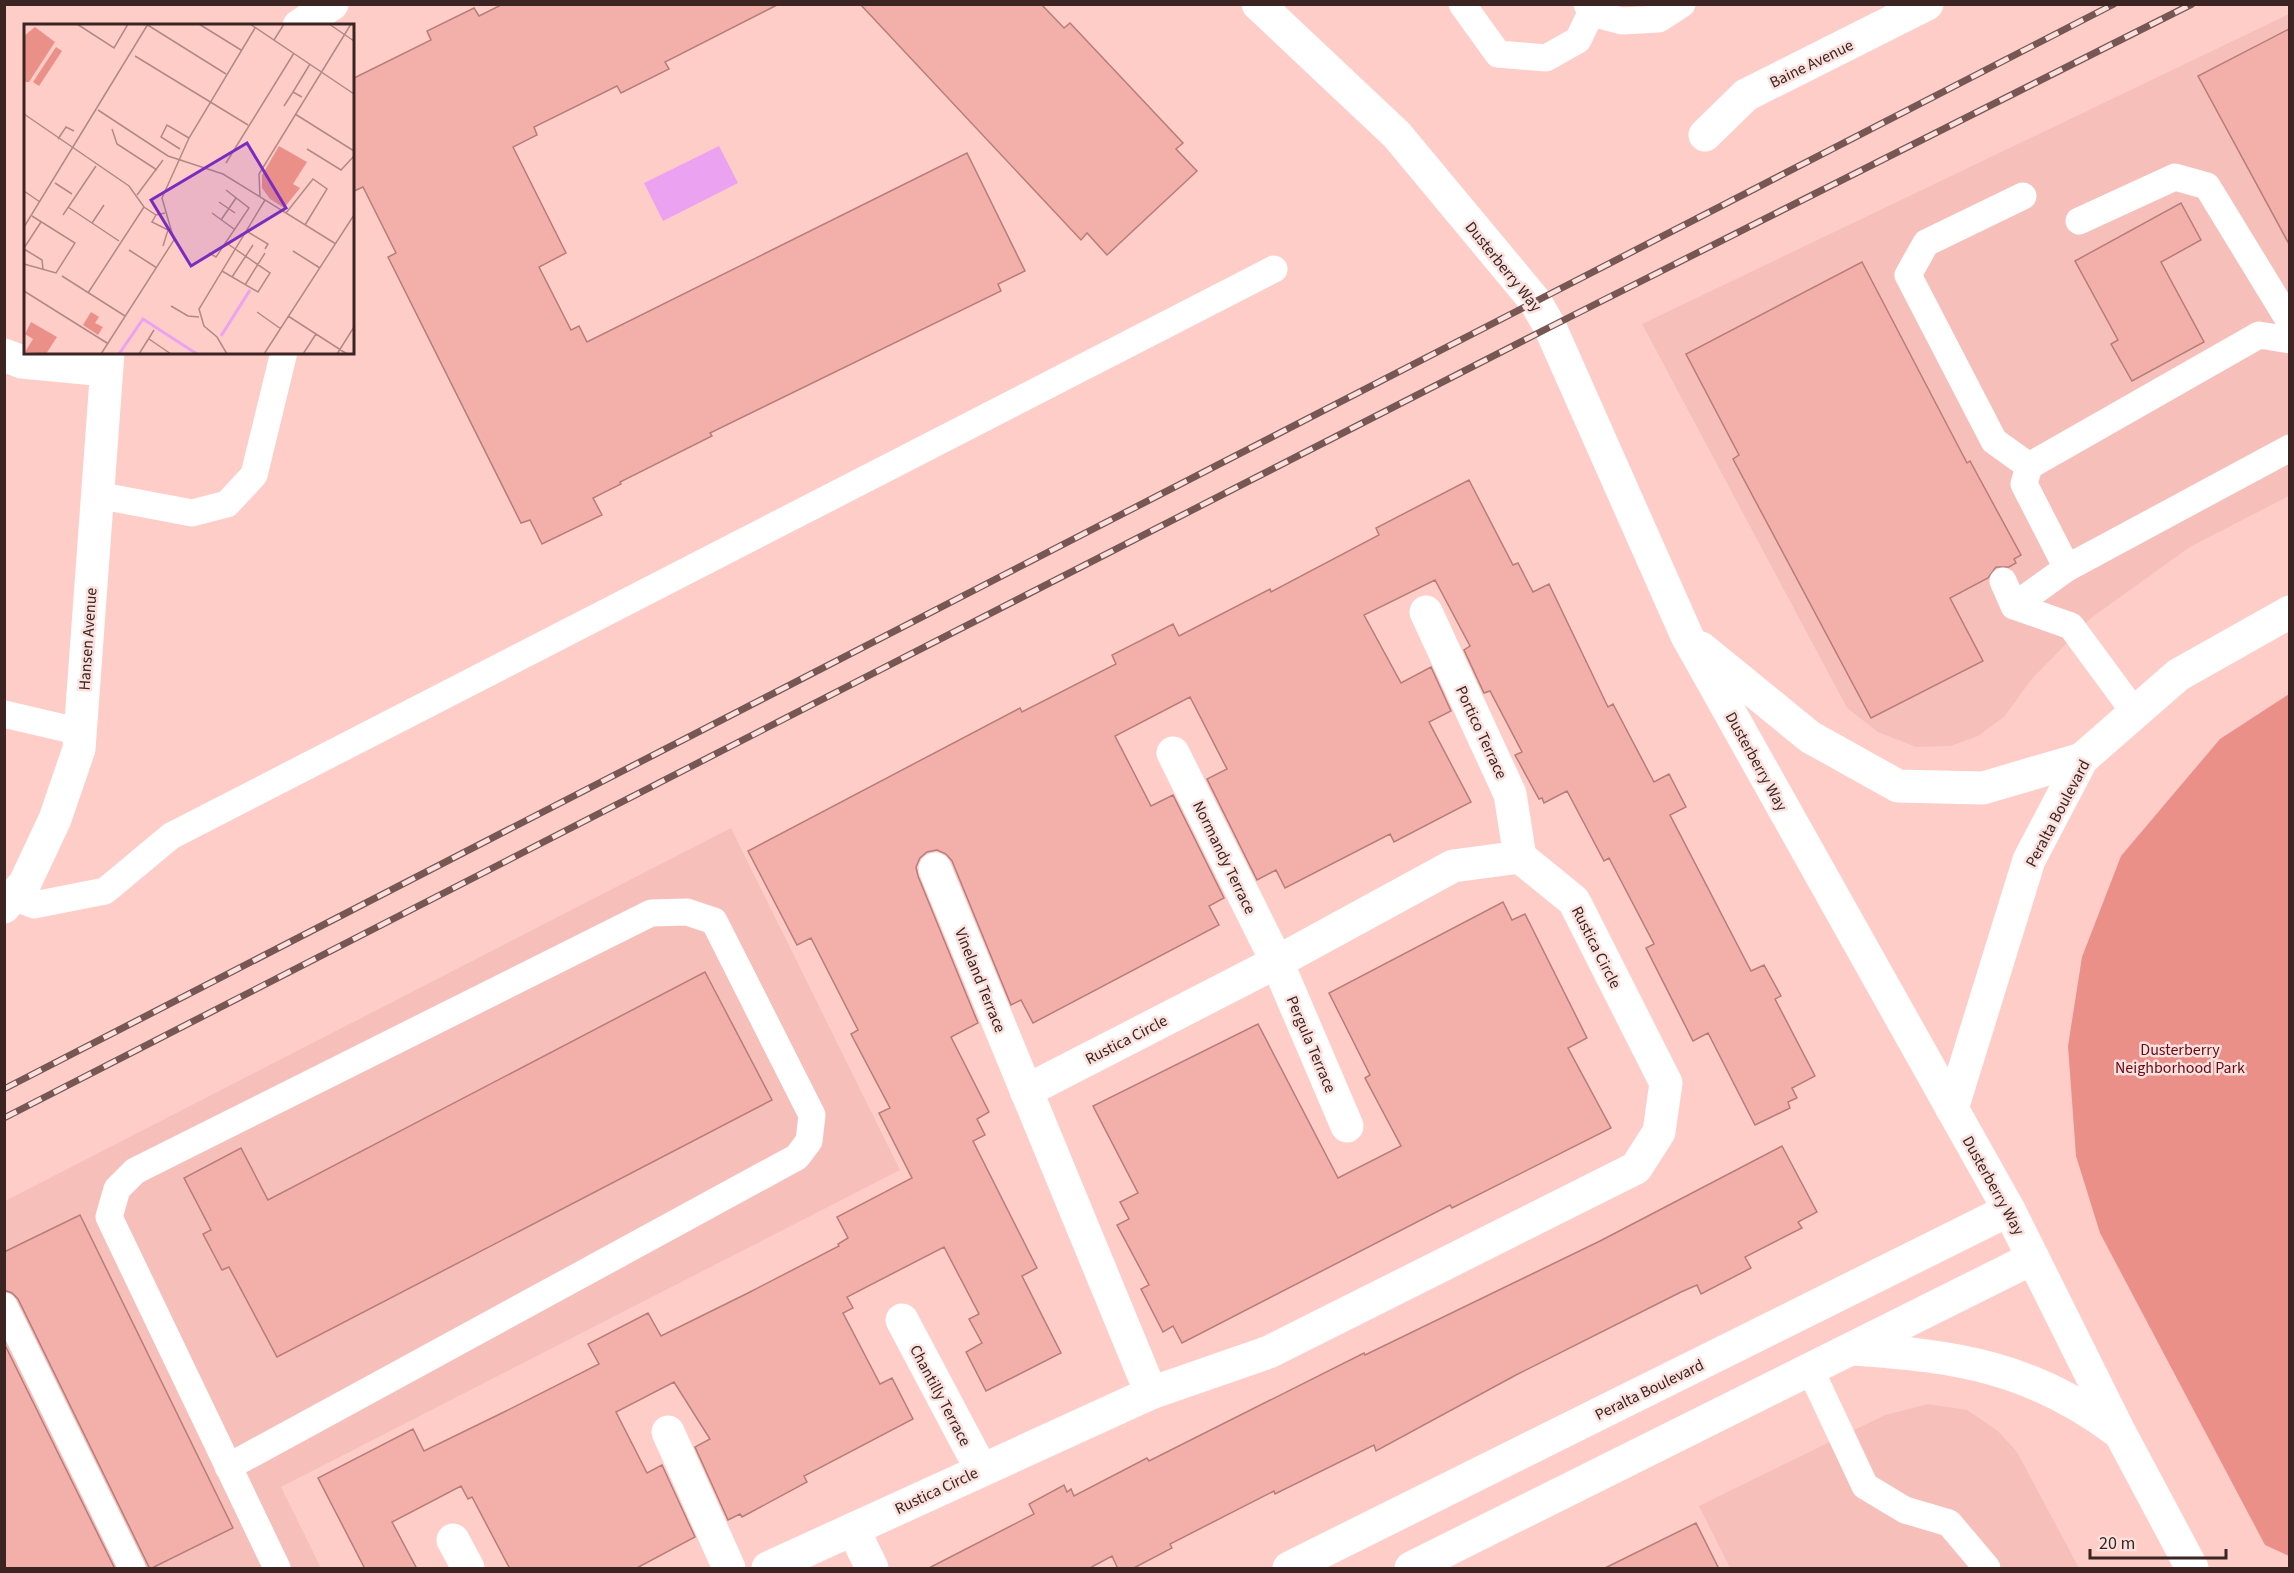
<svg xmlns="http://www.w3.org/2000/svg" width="2294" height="1573" font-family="'Source Sans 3',sans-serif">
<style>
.built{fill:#f7bfba}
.green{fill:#eb9089}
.water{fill:#eba2f1}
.building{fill:#f3afaa;stroke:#b77d79;stroke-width:1.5}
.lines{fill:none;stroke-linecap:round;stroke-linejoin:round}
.lane{stroke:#fff;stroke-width:27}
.street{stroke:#fff;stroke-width:33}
.secondary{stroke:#fff;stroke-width:33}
.rail-casing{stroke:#775754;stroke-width:7}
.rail{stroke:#fbe1de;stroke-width:4.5;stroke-dasharray:14;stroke-linecap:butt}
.labels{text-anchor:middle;stroke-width:5;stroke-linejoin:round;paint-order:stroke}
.street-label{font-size:16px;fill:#3b2422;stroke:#fbe1de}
.park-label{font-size:16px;fill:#6c0711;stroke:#fbe1de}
.inset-river{fill:none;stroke:#eba2f1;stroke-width:3}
.inset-road{fill:none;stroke:#b18986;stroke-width:1.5}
.view{fill:#7b2cbf;fill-opacity:0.15;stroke:#7b2cbf;stroke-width:3}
.inset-edge{fill:none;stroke:#3b2422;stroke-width:3}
</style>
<rect width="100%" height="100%" fill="#ffcdc8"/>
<g class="built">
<path d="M2289 14V496L2190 547 2091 618 2031 680 2004 717 1978 736 1951 746 1916 747 1878 732 1847 708 1642 324Z"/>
<path d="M731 828 900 1170 281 1487 321 1568H5V1201Z"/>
<path d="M1928 1404 1967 1410 1998 1431 2017 1452 2079 1568H1730L1699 1506 1885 1415Z"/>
</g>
<path class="green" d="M2289 694V1556L2265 1545 2100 1233 2076 1156 2068 1046 2082 957 2121 856 2220 739Z"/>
<path class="water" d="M719 146 738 183 663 221 644 183Z"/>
<g class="building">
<path d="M503 4H779L665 62 669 69 621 93 617 86 534 127 537 135 513 147 566 253 539 267 571 330 579 326 587 342 967 153 1025 271 998 284 1001 291 710 433 712 436 620 482 621 484 593 498 602 515 542 544 530 520 521 523 388 257 396 253 363 187 352 192V79L431 40 427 31 474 8 479 16Z"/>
<path d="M860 4H1041L1064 28 1070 23 1183 143 1176 149 1197 171 1107 255 1087 233 1081 240Z"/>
<path d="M2289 29V244L2198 76Z"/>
<path d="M2181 203 2201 240 2161 262 2204 342 2132 381 2111 344 2118 340 2075 261Z"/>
<path d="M1862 262 1967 463 1970 461 2021 555 2014 559 2016 563 2009 567H1996L1988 578 1950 598 1983 661 1871 718 1733 459 1739 455 1686 354Z"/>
<path d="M1469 480 1513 565 1518 563 1533 592 1549 584 1608 707 1613 704 1654 782 1669 774 1686 807 1670 815 1751 971 1764 965 1781 996 1775 999 1815 1076 1792 1088 1797 1098 1788 1102 1790 1108 1755 1125 1708 1033 1693 1041 1646 948 1654 944 1609 858 1604 861 1567 791 1544 803 1542 798 1539 799 1515 755 1522 752 1490 691 1484 693 1464 650 1470 646 1435 580 1364 615 1401 683 1431 667 1451 711 1429 722 1471 802 1394 842 1390 834 1285 888 1276 870 1257 880 1207 779 1227 769 1190 697 1115 736 1151 806 1173 795 1224 898 1209 906 1219 925 1033 1023 1021 1000 1011 1005 952 861 946 854 937 850 927 852 920 858 916 867 918 876 978 1023 951 1037 989 1112 977 1119 985 1135 973 1141 1037 1268 1022 1276 1061 1353 986 1391 966 1352 982 1343 969 1319 979 1314 944 1247 847 1297 853 1308 843 1313 880 1384 892 1378 913 1419 804 1476 807 1482 742 1517 740 1514 728 1520 695 1447 710 1439 674 1382 616 1412 647 1473 662 1465 695 1537 635 1569H510L472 1497 468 1499 461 1486 392 1522 417 1569H365L318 1478 413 1429 424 1451 504 1412 599 1364 588 1344 648 1313 661 1336 748 1293 839 1246 838 1244 848 1238 837 1217 912 1178 879 1113 890 1108 851 1034 858 1030 811 938 797 945 748 851 1020 708 1022 712 1116 664 1112 655 1173 624 1179 636 1270 589 1271 592 1379 535 1376 528Z"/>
<path d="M1503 902 1512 920 1525 914 1587 1038 1568 1048 1611 1128 1452 1208 1450 1205 1182 1343 1173 1326 1163 1332 1141 1289 1149 1285 1117 1225 1129 1219 1120 1202 1138 1193 1093 1106 1258 1024 1338 1178 1401 1146 1365 1078 1370 1075 1329 993Z"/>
<path d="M705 972 772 1100 277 1357 229 1267 222 1270 203 1234 211 1230 184 1178 241 1148 268 1200Z"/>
<path d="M1782 1146 1817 1212 1798 1222 1802 1228 1745 1257 1751 1268 1701 1294 1697 1285 1681 1292 1516 1375 1376 1451 1374 1445 1275 1494 1274 1491 1170 1544 1172 1548 1132 1569H1118L1112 1556 1088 1569H927L1034 1514 1029 1504 1064 1485 1067 1492 1071 1489 1074 1496 1147 1458 1149 1461 1364 1353 1365 1355 1600 1241Z"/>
<path d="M80 1215 233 1528 150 1569 18 1299 12 1293 4 1290V1252Z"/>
<path d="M4 1343 115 1569H4Z"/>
<path d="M1696 1523 1719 1569H1603Z"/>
</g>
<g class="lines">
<g class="lane">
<path d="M1462 4 1498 54 1546 58 1578 40 1591 13 1587 4"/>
<path d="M1591 13 1622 21 1659 19 1682 4"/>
<path d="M2023 196 1926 243 1908 275 1994 441 2029 466 2259 335 2290 340"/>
<path d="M2079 221 2175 177 2207 186 2290 322"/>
<path d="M2029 466 2024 484 2067 568"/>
<path d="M97 495 192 513 227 504 254 475 284 352"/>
<path d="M2003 581 2014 606 2071 626 2135 713"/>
<path d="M2014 606 2067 568 2290 448"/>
<path d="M4 714 81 732"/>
<path d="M13 897 34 905 105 891 171 836 1274 269"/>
<path d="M4 1306 132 1568"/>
<path d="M1810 1369 1865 1486 1905 1510 1949 1523 1987 1568"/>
<path d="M228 1467 797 1157 809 1141 812 1115 714 921 687 912 651 913 135 1171 117 1189 109 1217 277 1568"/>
</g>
<g class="street">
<path d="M299 26 332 4"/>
<path d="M1705 135 1746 95 1927 4"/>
<path d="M4 355 22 362 106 370"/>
<path d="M1426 612 1510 794 1520 857"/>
<path d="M1173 753 1277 962 1347 1126"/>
<path d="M935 869 1151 1393"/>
<path d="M4 907 25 883 55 819 79 749 108 352"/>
<path d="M902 1320 981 1469"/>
<path d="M668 1432 729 1568"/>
<path d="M853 1529 872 1568"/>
<path d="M453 1540 468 1568"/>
<path d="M768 1568 1151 1393 1269 1352 1636 1168 1659 1132 1666 1083 1574 901 1520 857 1453 866 1277 962 1026 1091"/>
</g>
<g class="secondary">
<path d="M1258 4 1397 135 1535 301 1550 327 1687 636 2009 1210 2120 1433 2192 1568"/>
<path d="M1701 648 1810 737 1898 786 1983 788 2082 759"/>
<path d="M1952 1109 2029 860 2082 759 2178 675 2290 612"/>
<path d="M1853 1349C1957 1356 2031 1367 2117 1431"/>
<path d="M1289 1568 2009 1210"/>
<path d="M1411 1568 2033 1258"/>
</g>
<defs>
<g id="rail">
<path d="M4 1089 2114 4"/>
<path d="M4 1118 1550 327 2192 4"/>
</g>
</defs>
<use href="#rail" class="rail-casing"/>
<use href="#rail" class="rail"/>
</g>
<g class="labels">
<g class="street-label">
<text transform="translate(1811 63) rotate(-26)" y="6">Baine Avenue</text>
<text transform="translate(1504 266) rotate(51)" y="6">Dusterberry Way</text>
<text transform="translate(87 639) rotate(-86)" y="6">Hansen Avenue</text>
<text transform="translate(1482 732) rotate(65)" y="6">Portico Terrace</text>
<text transform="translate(1757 761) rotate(61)" y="6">Dusterberry Way</text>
<text transform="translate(2057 813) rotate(-62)" y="6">Peralta Boulevard</text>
<text transform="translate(1225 857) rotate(64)" y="6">Normandy Terrace</text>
<text transform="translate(1597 947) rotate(63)" y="6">Rustica Circle</text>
<text transform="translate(981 980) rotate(68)" y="6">Vineland Terrace</text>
<text transform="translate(1126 1039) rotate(-27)" y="6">Rustica Circle</text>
<text transform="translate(1312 1044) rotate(67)" y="6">Pergula Terrace</text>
<text transform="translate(1994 1185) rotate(61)" y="6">Dusterberry Way</text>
<text transform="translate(1649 1389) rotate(-26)" y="6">Peralta Boulevard</text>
<text transform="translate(941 1395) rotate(62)" y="6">Chantilly Terrace</text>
<text transform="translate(936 1490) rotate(-25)" y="6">Rustica Circle</text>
</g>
<g class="park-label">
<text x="2180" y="1055">Dusterberry<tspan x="2180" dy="18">Neighborhood Park</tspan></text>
</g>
</g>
<g transform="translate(24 24)">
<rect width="330" height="330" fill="#ffcdc8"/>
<path d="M11 3 31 18 5 58H0V12ZM32 23 38 27 15 62 9 58ZM255 122 283 138 269 160 276 164 260 184 246 175 238 164V151ZM67 288 75 293 71 299 79 303 74 311 59 301ZM7 298 33 313 22 330 1 328 9 315 1 310Z" fill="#eb9089"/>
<path class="inset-river" d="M197 312 226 266M95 330 119 295 173 330"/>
<path class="inset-road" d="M53 0 90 24 104 0M122 0 202 50M175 0 217 26M226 0 330 70M305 0 330 17M250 16 260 0M111 32 224 101M269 68 286 40M260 82 269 68 278 73M74 86 144 132 199 150 312 220M0 90 105 162 120 183 132 191 141 189M271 90 330 127M88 105 93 120 133 146M34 115 42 103 50 107M156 125 137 113 143 101 165 114M283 125 317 146 330 132M202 139 270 29M31 159 48 170M0 167 16 178M113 171 139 136M236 173 235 150 327 0M195 178 211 189M44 183 95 217M188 189 210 205M262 189 289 155 303 165 281 201M39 191 72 142M132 191 128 198 144 206 139 222M197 196 212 174M68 199 80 181M0 203 124 0M224 208 244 220 241 225M0 224 17 198M0 225 18 236 19 245M105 226 133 244M269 227 296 244M185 229 192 233 225 184 202 166M0 240 32 249 51 219 8 192M198 247 234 268 246 249 201 218M38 252 101 292M208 253 229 221M221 261 241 229M0 267 83 319M64 269 120 183M147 282 164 292 175 293M233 288 257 305M264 292 323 330M125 315 147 330M77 330 150 216 138 174 165 114 231 4M115 330 130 306M203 330 193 313 180 302 175 285 241 176M240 330 330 191M279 330 292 310M313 330 330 303"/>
<path class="view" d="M223 119 262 184 167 242 127 176Z"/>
<rect width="330" height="330" class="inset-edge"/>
</g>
<rect width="2294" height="1573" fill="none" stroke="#3b2422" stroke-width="12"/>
<path d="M2090 1549v9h136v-9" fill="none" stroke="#3b2422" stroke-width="3"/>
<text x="2099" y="1549" font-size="18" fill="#3b2422" stroke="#fbe1de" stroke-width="4.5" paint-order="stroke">20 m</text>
</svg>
